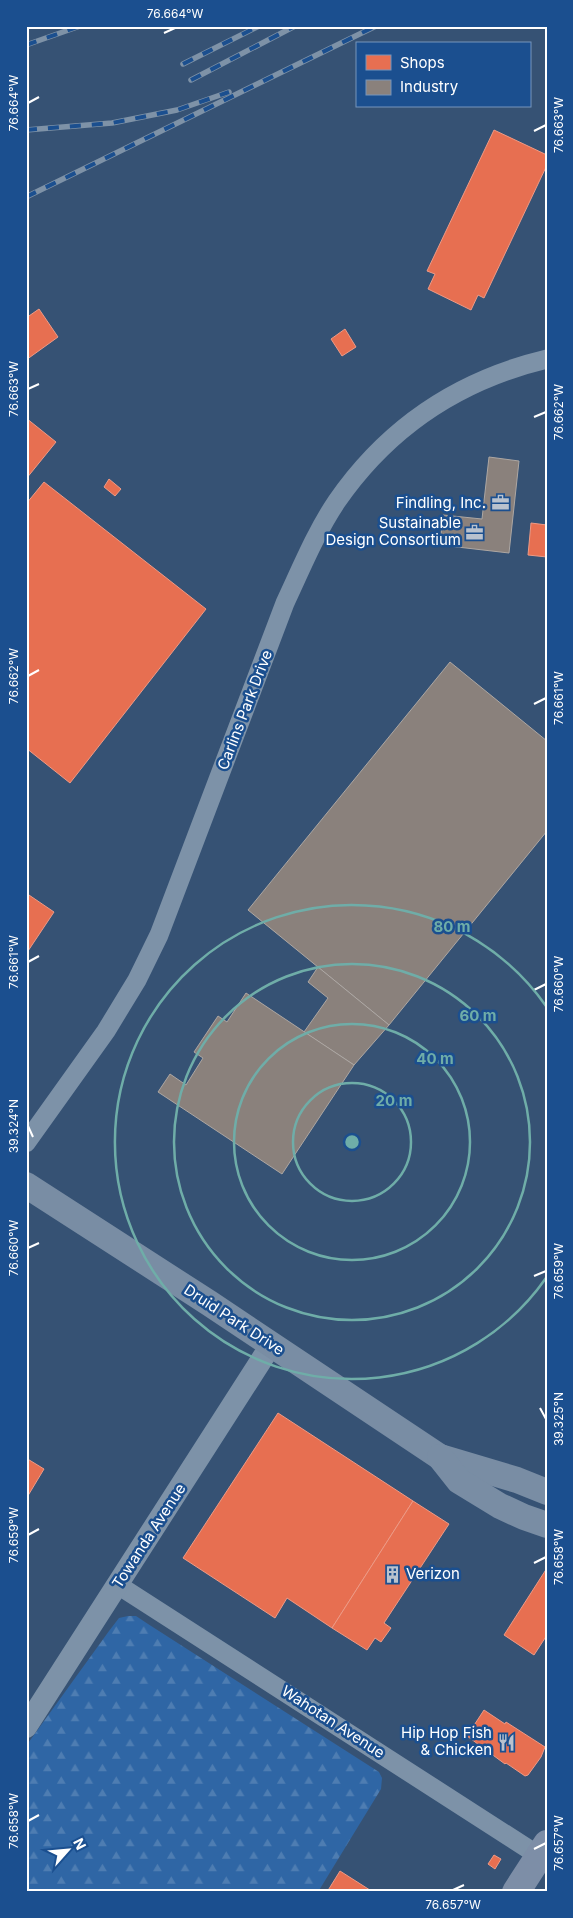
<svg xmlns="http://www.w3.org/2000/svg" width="573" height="1918" font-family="Inter,sans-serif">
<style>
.forest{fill:url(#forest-firs)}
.shops{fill:#e76f51;stroke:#ee9a85}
.industry{fill:#8a817c;stroke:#ada7a3}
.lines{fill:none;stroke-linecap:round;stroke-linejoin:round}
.minor{stroke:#7d92a8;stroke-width:19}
.tertiary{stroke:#7d92a8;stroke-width:22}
.secondary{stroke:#798da4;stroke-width:26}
.primary{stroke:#7d8ea7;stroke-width:28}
.rail-casing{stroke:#7e92a7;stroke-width:5.5}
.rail{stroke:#1b4f8f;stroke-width:4;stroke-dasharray:11;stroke-linecap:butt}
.ticks{fill:none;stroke:#fff;stroke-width:2}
.ring{fill:none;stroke:#6fada8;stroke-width:2.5}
.labels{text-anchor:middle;stroke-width:5;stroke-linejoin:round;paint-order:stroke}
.poi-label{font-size:15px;fill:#fff;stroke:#1b4f8f;text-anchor:end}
.street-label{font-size:15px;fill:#fff;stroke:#1b4f8f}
.centre{fill:#6fada8;stroke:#1b4f8f;stroke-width:2.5}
.ring-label{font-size:15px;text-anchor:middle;font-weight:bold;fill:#6fada8;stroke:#1b4f8f;stroke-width:5;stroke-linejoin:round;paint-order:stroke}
.neatline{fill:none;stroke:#fff;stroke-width:2}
.ticks-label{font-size:12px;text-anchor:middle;fill:#fff}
</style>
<defs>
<pattern id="forest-firs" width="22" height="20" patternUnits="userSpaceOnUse" patternTransform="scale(1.25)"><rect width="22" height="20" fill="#2f66a5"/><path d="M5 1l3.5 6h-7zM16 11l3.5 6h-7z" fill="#4e7db2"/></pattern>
</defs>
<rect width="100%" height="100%" fill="#365274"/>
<path class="forest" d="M128 1616H136L148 1624 379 1772 382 1778 381 1789 318 1892H26V1746L109 1631 119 1618Z"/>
<g class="shops">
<path d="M494 130 547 155V165L484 298 478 295 471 310 428 289 435 274 427 271Z"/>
<path d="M39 309 58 337 26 360V318Z"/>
<path d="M345 329 356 347 342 356 331 339Z"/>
<path d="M26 418 56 442 26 479Z"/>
<path d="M109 479 121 489 115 496 104 487Z"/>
<path d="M44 482 206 609 70 783 26 748V504Z"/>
<path d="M531 523 547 525V557L528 555Z"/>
<path d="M26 893 54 912 26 954Z"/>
<path d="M278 1413 413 1501 332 1628 287 1598 275 1618 183 1558Z"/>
<path d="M26 1458 44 1469 26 1499Z"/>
<path d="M413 1501 449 1524 384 1623 391 1628 381 1642 375 1638 367 1650 332 1628Z"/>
<path d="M547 1568V1635L534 1655 504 1635Z"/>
<path d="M484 1710 505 1724 506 1722 545 1747 541 1757 528 1775 525 1776 506 1763 505 1764 467 1736Z"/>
<path d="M494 1855 501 1859 495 1869 488 1864Z"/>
<path d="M340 1871 373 1892H327Z"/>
</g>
<g class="industry">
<path d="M489 457 519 461 509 553 440 545 443 515 482 519Z"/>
<path d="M450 662 547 741V831L389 1025 248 910Z"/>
<path d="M318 967 389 1025 354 1065 304 1032 328 998 308 982Z"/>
<path d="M246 993 354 1065 282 1174 158 1092 170 1074 186 1085 203 1058 194 1052 218 1016 227 1022Z"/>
</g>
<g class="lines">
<g class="minor">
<path d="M26 1143 106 1031 137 980 159 935 285 603C301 569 316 532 337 501 389 426 459 380 547 359"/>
<path d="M118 1585 547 1861"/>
</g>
<path class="tertiary" d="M26 1727 271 1345"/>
<g class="secondary">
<path d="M26 1185 209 1303 440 1457 517 1480 547 1492"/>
<path d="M440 1457 459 1481 500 1506 524 1517 547 1525"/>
</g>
<path class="primary" d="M516 1892 547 1844"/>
<defs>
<g id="rail">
<path d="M26 45 80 26"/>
<path d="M183 64 259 26"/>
<path d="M191 80 295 26"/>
<path d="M26 130 112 123 177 110 229 92"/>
<path d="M26 197 376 26"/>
</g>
</defs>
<use href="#rail" class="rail-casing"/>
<use href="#rail" class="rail"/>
</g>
<path class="ticks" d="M164 33 175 28M28 103 39 97M534 131 546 125M28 389 39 384M534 417 546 412M28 676 39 670M534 704 546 698M28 962 39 956M534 990 546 984M28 1126 33 1137M28 1248 39 1243M534 1276 546 1271M540 1408 546 1419M28 1535 39 1529M534 1563 546 1557M28 1821 39 1815M534 1849 546 1843M453 1890 464 1885"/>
<g class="ring">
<circle cx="352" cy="1142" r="59"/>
<circle cx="352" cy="1142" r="118"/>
<circle cx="352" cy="1142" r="178"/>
<path d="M546 1278A237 237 0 1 1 546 1006"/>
</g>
<defs>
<symbol id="office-bare" viewBox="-9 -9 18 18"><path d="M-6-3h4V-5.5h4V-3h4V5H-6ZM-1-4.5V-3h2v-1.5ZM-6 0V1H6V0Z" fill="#b9c2ce" stroke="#1b4f8f" stroke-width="2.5" paint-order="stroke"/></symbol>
<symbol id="building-bare" viewBox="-9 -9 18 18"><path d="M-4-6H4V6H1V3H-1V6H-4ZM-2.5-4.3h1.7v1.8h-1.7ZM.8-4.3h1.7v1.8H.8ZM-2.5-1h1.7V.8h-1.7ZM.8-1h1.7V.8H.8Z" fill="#b9c2ce" stroke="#1b4f8f" stroke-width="2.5" paint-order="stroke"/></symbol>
<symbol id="restaurant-bare" viewBox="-9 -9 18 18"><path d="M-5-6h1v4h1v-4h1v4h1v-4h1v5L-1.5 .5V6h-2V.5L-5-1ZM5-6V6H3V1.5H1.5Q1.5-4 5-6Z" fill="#b9c2ce" stroke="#1b4f8f" stroke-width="2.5" paint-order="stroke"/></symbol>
</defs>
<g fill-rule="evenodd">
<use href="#office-bare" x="488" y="490" width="25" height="25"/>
<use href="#office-bare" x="462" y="520" width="25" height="25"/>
<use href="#building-bare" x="380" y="1562" width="25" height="25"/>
<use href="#restaurant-bare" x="494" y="1730" width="25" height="25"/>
</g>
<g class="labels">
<g class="poi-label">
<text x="486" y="508">Findling, Inc.</text>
<text x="461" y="528">Sustainable<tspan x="461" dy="17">Design Consortium</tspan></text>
<text x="406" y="1579" text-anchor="start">Verizon</text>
<text x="492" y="1738">Hip Hop Fish<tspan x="492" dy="17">&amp; Chicken</tspan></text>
</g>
<g class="street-label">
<text transform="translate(245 710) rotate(-69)" y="5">Carlins Park Drive</text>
<text transform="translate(234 1320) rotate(33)" y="5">Druid Park Drive</text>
<text transform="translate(149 1536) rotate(-57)" y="5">Towanda Avenue</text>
<text transform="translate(333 1722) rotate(33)" y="5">Wahotan Avenue</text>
</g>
</g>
<circle cx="352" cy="1142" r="8" class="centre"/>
<g class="ring-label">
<text x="452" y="932">80 m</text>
<text x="478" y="1021">60 m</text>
<text x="435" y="1064">40 m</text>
<text x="394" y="1106">20 m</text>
</g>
<rect width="573" height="1918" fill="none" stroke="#1b4f8f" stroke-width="55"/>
<rect x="356" y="42" width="175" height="65" fill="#1b4f8f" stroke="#7695bc"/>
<rect x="366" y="55" width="25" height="15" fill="#e76f51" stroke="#7695bc"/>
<text x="400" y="68" font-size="15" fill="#ffffff">Shops</text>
<rect x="366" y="80" width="25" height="15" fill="#8a817c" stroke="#7695bc"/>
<text x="400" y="92" font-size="15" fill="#ffffff">Industry</text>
<g transform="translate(68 1850) rotate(63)" stroke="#1b4f8f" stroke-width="4" paint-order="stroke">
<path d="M0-4L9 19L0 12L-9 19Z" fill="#ffffff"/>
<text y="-8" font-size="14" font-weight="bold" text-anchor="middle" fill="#ffffff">N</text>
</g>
<rect x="28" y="28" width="518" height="1862" class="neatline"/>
<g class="ticks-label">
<text x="175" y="18">76.664°W</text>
<text transform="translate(14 103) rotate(-90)" y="4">76.664°W</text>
<text transform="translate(559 125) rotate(-90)" y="4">76.663°W</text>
<text transform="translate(14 389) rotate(-90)" y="4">76.663°W</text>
<text transform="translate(559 412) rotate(-90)" y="4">76.662°W</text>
<text transform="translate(14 676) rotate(-90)" y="4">76.662°W</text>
<text transform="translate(559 698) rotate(-90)" y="4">76.661°W</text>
<text transform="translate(14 962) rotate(-90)" y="4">76.661°W</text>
<text transform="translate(559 984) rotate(-90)" y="4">76.660°W</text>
<text transform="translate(14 1126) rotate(-90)" y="4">39.324°N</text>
<text transform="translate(14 1248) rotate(-90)" y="4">76.660°W</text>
<text transform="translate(559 1271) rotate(-90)" y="4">76.659°W</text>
<text transform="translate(559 1419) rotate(-90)" y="4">39.325°N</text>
<text transform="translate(14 1535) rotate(-90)" y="4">76.659°W</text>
<text transform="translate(559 1557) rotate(-90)" y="4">76.658°W</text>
<text transform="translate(14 1821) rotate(-90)" y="4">76.658°W</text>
<text transform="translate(559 1843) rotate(-90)" y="4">76.657°W</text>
<text x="453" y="1909">76.657°W</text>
</g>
</svg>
